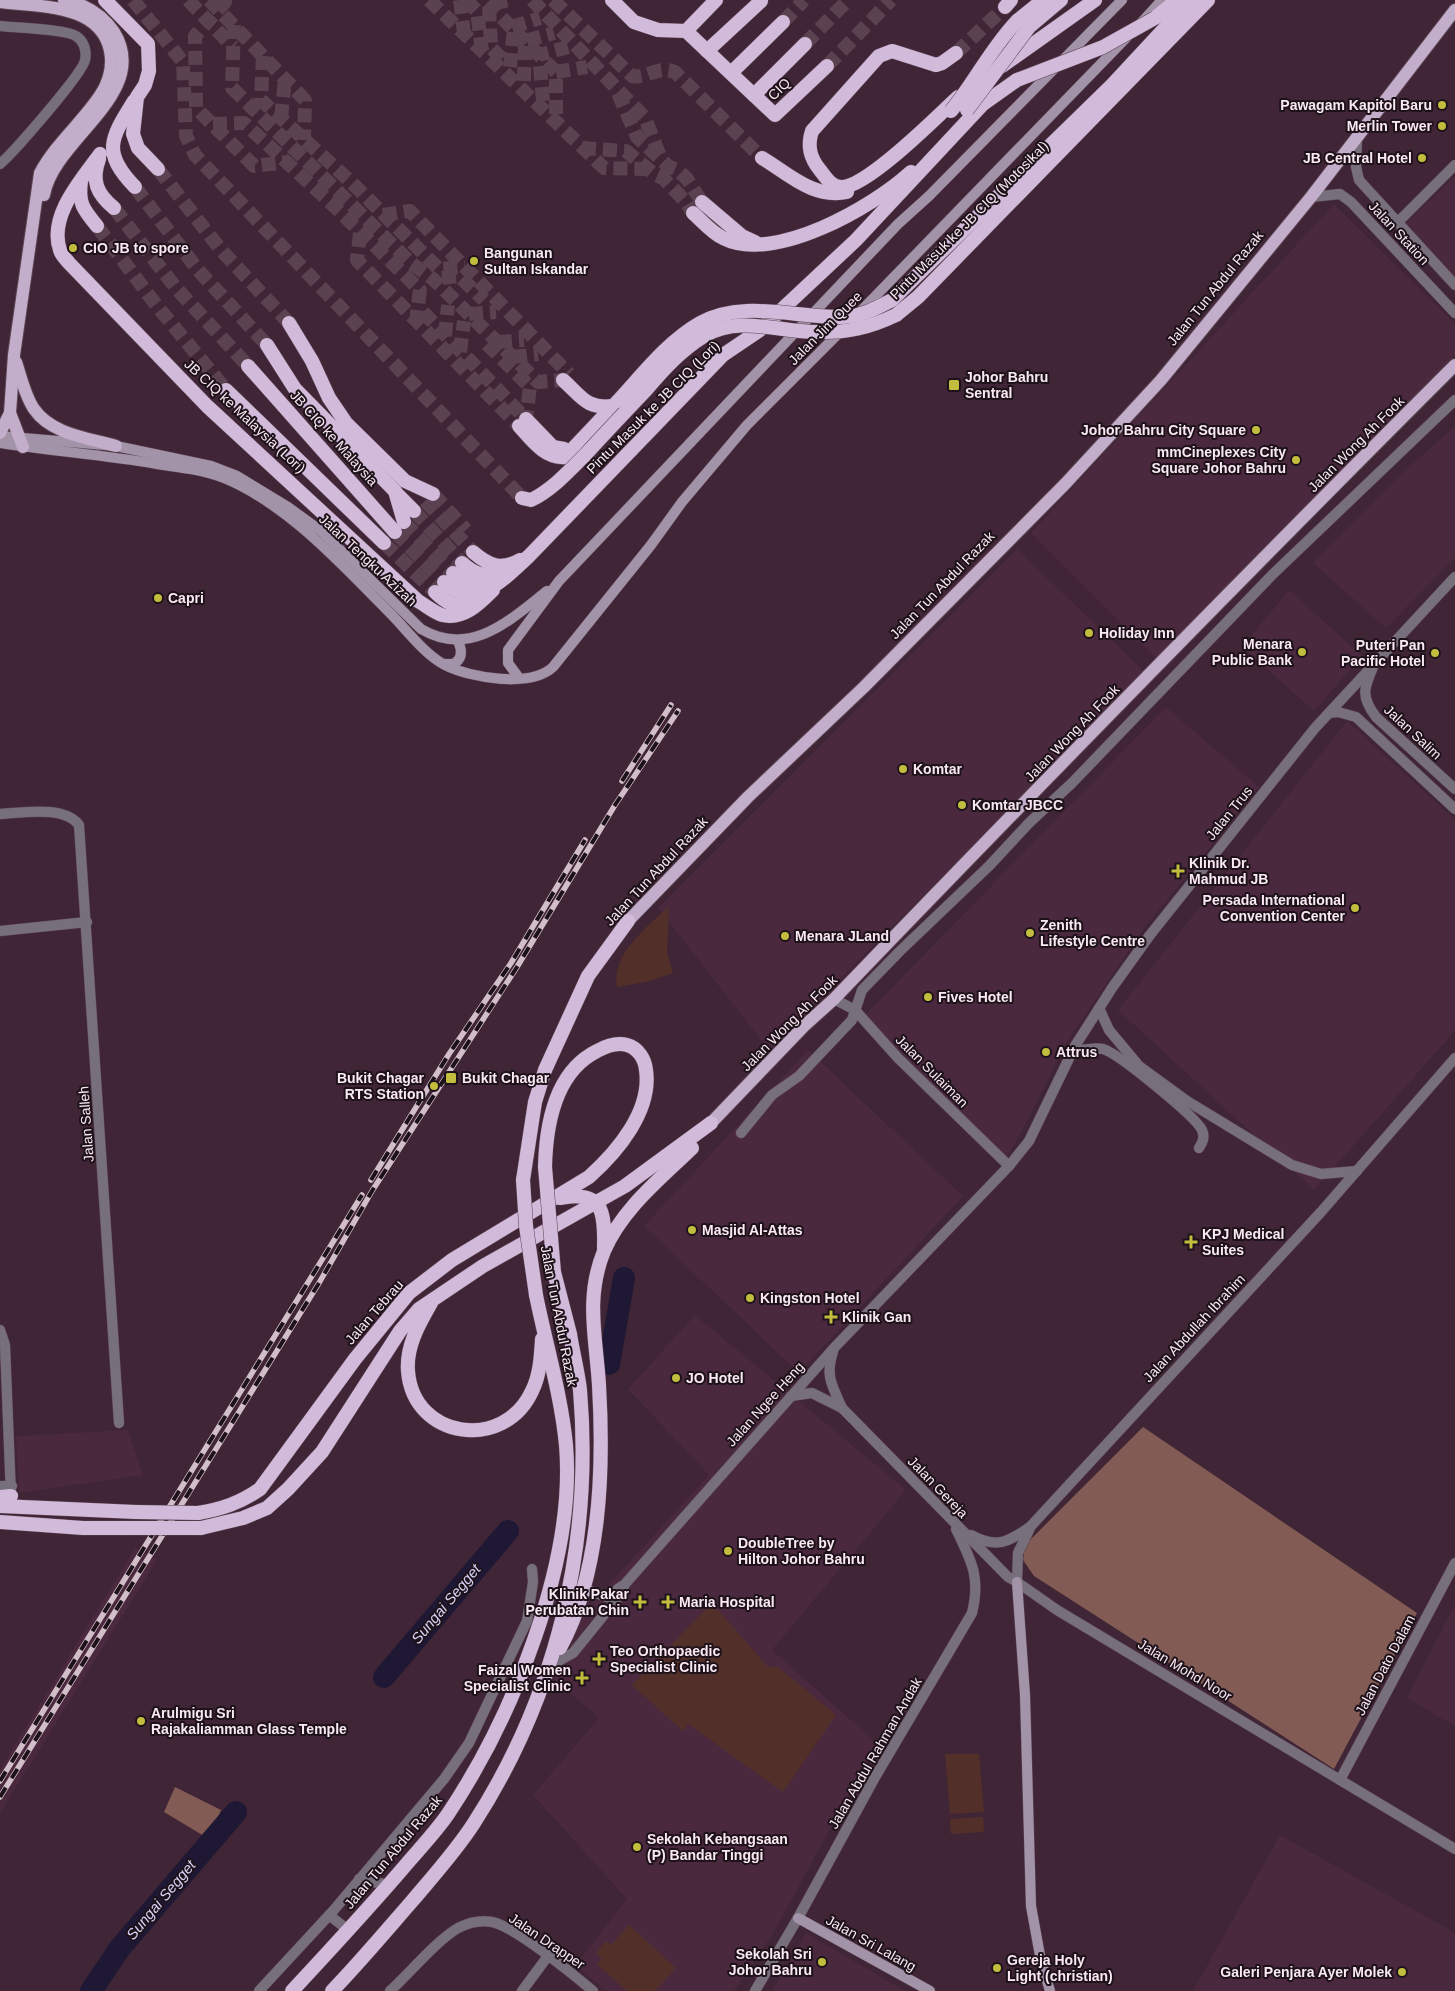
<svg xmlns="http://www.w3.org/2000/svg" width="1455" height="1991" font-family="Helvetica,sans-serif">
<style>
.built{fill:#4a293e}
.green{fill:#523029}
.forest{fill:#825c54}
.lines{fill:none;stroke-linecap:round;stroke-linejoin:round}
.river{stroke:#1e1834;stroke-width:22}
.trunk-tunnel{stroke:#5b4251;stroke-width:14;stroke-dasharray:14 7;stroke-linecap:butt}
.pedestrian-casing{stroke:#5d4453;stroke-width:11}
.minor-casing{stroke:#5d4453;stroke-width:11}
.tertiary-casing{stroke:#5d4453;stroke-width:11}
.secondary-casing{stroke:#5d4453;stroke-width:11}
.primary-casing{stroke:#5d4453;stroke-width:14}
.trunk-casing{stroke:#5d4453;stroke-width:15}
.pedestrian{stroke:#786f7c;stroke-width:10}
.minor{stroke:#786f7c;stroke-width:10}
.tertiary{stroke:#786f7c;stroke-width:10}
.secondary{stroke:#a293a8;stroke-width:10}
.primary{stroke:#c2aeca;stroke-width:12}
.trunk{stroke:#d1bada;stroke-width:14}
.rail-casing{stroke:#d2bec9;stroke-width:5.5}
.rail{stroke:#1e121a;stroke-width:4;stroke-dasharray:11;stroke-linecap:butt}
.trunk-bridge-casing{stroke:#5d4453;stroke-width:15;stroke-linecap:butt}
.trunk-bridge{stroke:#d1bada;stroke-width:14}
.poi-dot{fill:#c2bd3f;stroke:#1e121a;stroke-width:2}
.labels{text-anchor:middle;stroke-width:4;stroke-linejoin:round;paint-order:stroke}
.street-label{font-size:14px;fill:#fae8f2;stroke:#1e121a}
.poi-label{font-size:14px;font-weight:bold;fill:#fae8f2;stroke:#1e121a;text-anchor:start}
.water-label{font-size:15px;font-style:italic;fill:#d6d1f5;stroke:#1e121a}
</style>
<rect width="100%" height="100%" fill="#3f2535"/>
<g class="built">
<path d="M1455 176V285L1403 226Z"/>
<path d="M1334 204 1455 324V355L1158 660 1031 533Z"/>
<path d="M1455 426V558L1386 628 1313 563 1398 477Z"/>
<path d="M1017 549 1146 673 769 1050 658 908Z"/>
<path d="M1289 590 1362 656 1314 711 1242 647Z"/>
<path d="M1166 707 1259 787 1145 927 1066 1043 1028 1120 1007 1157 905 1058 865 1015Z"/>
<path d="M1347 721 1455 820V1031L1314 1190 1118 1010Z"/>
<path d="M808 1050 963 1196 799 1373 644 1226Z"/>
<path d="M695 1315 906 1490 772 1650 877 1743 774 1932 734 1991H607L575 1966 627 1899 533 1795 599 1718 549 1675 580 1616 709 1475 628 1389Z"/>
<path d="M128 1430 143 1475 19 1493 16 1436Z"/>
<path d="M135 1548 157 1560 0 1813V1770Z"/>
<path d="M1455 1604V1726L1407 1698Z"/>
<path d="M1280 1835 1455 1933V1991H1193Z"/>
<path d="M806 1933 905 1991H772Z"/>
</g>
<g class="green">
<path d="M669 906 667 953 673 973 650 981 617 987C611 953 648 927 669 906Z"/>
<path d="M712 1603 768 1667H778L836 1715 783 1792 688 1724 683 1731 632 1685Z"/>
<path d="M945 1754H979L984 1812 950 1814Z"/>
<path d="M983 1817 984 1832 951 1834 950 1819Z"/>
<path d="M629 1925 676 1968 655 1991H627L597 1964 602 1959 596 1953 606 1941 611 1945Z"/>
</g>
<g class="forest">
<path d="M1143 1427 1417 1613 1334 1769 1034 1576 1023 1560 1025 1545Z"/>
<path d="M175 1787 221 1810 209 1839 164 1812Z"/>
</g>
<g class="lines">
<g class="river">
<path d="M609 1364 624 1278"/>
<path d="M384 1677 508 1531"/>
<path d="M91 1991 120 1948 236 1812"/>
</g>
<g class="trunk-tunnel">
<path d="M133 0 183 62 186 136 195 155 522 498"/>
<path d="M188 0 233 47"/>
<path d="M209 0 305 100 304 140"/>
<path d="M223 0 225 2 195 36 196 108 254 166 287 162"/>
<path d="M429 0 604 168 648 169"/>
<path d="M460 0 464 34"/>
<path d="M466 0 477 11 482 51"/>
<path d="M532 0 645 118 661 159"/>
<path d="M553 0 632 76C648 79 657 65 675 72L762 158"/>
<path d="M487 3 556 72"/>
<path d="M783 22 804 0"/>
<path d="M234 25 232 88 411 263 433 279 538 382 563 380"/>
<path d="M512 27 540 18"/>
<path d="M805 44 848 0"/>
<path d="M956 53 1005 7"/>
<path d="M263 56 261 100 351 182 439 269 465 267"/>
<path d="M502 59 491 48 489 5 509 0"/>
<path d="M827 66 891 0"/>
<path d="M510 67 514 29"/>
<path d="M556 72 587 67"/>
<path d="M524 81 525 41 554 33"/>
<path d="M618 93 637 137 668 166 679 171 687 179 702 202"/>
<path d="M543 101 539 55 568 47"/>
<path d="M556 114V72"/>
<path d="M281 118 285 79"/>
<path d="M213 124 244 123 331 203 420 290 416 321"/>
<path d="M582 148 626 151 654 174 663 178 686 202 693 213"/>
<path d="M158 169 221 250 289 323"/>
<path d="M135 187 198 270 267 345"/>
<path d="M114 208 176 288 248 366"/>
<path d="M383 215 410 211 569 374"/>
<path d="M97 226 157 306 226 390"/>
<path d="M360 233 357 260 519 426"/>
<path d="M442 278 459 276 484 300"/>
<path d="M423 312 526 419"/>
<path d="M469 314 496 312"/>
<path d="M445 336 448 305"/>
<path d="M498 342 524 340"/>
<path d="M487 344 530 387 526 419"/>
<path d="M460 352 464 321"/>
<path d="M513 357 538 354"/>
<path d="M433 494 466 530"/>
<path d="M425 501 473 552"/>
<path d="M414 511 462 563"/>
<path d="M404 522 453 573"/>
<path d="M395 532 444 582"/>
<path d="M384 543 435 592"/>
</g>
<defs>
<path id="pedestrian" d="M741 1133 772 1095 799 1076 852 1020 862 990 901 950 989 866 1029 823 1072 783 1272 575 1455 400"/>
<g id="minor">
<path d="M0 26C16 28 65 29 76 36 84 41 87 51 85 60 83 73 14 152 0 164"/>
<path d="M1357 138 1356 167 1359 180 1455 285"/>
<path d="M1311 197 1340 194 1351 202 1455 313"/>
<path d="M1397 223 1455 165"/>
<path d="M1374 665C1364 688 1360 696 1376 717L1455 789"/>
<path d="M1329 713 1338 712 1356 717 1455 809"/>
<path d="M0 814C22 813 64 805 79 825L119 1423"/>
<path d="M0 931 87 922"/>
<path d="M834 999 855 1010 898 1058 1009 1166"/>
<path d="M1099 1008 1109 1030 1139 1066 1187 1101 1292 1165 1321 1174 1357 1171"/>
<path d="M1072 1052C1082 1050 1093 1047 1103 1049 1118 1053 1195 1116 1202 1130 1205 1137 1203 1142 1199 1148"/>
<path d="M0 1330 5 1345 11 1496"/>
<path d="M0 1486H12"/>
<path d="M1017 1582 1057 1610 1455 1849"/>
<path d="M1340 1780 1455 1563"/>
<path d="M359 1879 389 1885"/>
<path d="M329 1915 348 1930"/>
<path d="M259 1991 333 1911 444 1779 469 1743 527 1621 533 1582 532 1569"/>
<path d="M390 1991C410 1973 436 1941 458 1928 468 1923 480 1920 492 1922 514 1926 574 1975 593 1991"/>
<path d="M522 1991 548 1956"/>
</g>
<g id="tertiary">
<path d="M833 1352C825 1376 832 1385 842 1408"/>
<path d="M791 1396 812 1393 842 1408 1008 1577 1017 1582 1018 1553 1031 1526 1321 1212 1455 1058"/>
<path d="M971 1535C997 1549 1008 1542 1030 1527"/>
<path d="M584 1589 607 1597 622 1586"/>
<path d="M550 1666 573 1653 620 1595 625 1584 834 1348 1009 1166 1029 1141 1075 1046 1112 988 1150 935 1315 728 1455 577"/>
<path d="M755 1991 798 1918 874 1779 972 1613C981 1577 971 1560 956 1529"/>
</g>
<g id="secondary">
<path d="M1141 23 1162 0"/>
<path d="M859 313 1127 37"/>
<path d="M0 436 116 446 211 466 237 476 288 507 321 531 421 629C470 658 509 621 547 591"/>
<path d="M0 443C52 451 105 455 157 464 179 467 203 470 224 478 289 505 341 564 390 613 406 629 424 654 445 665 470 678 531 688 553 667L651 545 682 502 747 425 843 329"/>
<path d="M445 664H453C463 659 462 650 458 641"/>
<path d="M519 678 508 663V650L559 581 898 224 929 196 1122 0"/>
<path d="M1017 1582 1025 1695 1031 1906 1041 1961 1050 1991"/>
<path d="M798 1918 930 1991"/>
</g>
<g id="primary">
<path d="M0 2C37 7 101 3 110 51 113 66 109 81 101 94 83 122 56 143 40 173L14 355 10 413 0 433"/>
<path d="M44 195C54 138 152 94 114 32 101 13 85 4 64 0"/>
<path d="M16 362C21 377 25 396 34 409 51 434 88 438 116 446"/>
<path d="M10 413 23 447"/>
<path d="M628 921 748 797 864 687 1066 483 1161 380 1311 197 1455 10"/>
<path d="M711 1123 804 1026 834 999C1039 786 1246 574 1455 365"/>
</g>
<g id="trunk">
<path d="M105 0 148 44 149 71 145 85 137 97 133 134 138 148 158 169"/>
<path d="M612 0 634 22 658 30 686 31 775 115 827 66"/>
<path d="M1005 7 1011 0"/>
<path d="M1155 18 1177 0"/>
<path d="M1017 21 1043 0"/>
<path d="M1029 27 1061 0"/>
<path d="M686 31 716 0"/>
<path d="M707 51 761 1"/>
<path d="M956 53 942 63 936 65 892 51 879 56 812 131C807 146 810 158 820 170 826 178 832 188 843 187 869 185 937 117 958 97"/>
<path d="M1002 66 1095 0"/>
<path d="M731 73 783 22"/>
<path d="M754 95 805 44"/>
<path d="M134 101C111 138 101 152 135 187"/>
<path d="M100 154C82 179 48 216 60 250 61 255 66 259 69 263L207 406 418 601C425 605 435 613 442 615 464 620 480 603 493 590"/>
<path d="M762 158C789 174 813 199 847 192"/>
<path d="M99 159C91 181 97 194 114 208"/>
<path d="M81 181C78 203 83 209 97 226"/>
<path d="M702 202 742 236 755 242"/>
<path d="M693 213C702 221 712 233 723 238 774 264 873 207 911 172"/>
<path d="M892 300 1112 85 1191 0"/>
<path d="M896 315 918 297 1208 0"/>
<path d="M289 323 312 361 329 398 346 423 405 481 433 494"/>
<path d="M267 345 295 389 395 491 404 522"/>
<path d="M248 366 395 532"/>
<path d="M563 380C582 397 586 409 613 406"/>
<path d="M226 390 384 543"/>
<path d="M526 419 553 447 564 449"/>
<path d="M519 426C532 440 545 459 565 457L618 401"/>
<path d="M397 494 414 511"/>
<path d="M473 552C488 565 501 571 520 560"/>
<path d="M462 563C474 574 483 577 499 573"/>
<path d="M453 573C464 584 472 586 488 584"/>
<path d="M444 582C474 613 506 577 529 556L723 355 760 330 856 240 983 104 1017 80"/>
<path d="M435 592C446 603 454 607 470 604"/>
<path d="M523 1180 535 1102 545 1070 588 976 628 921"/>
<path d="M560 1198C603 1190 605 1211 604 1248"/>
<path d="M431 1303C419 1324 406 1346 408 1371 413 1439 504 1452 532 1391 540 1375 541 1356 542 1339"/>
<path d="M0 1497 11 1496"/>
<path d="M0 1506 136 1512"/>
<path d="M198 1513C222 1509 240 1503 260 1489L355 1359 409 1293 452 1260 589 1177C617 1152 652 1111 646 1070 645 1059 638 1048 627 1045 616 1042 606 1046 597 1051 555 1072 546 1124 545 1167"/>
<path d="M0 1522 83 1528H126"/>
<path d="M201 1528 243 1518 267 1508 288 1489 322 1452 400 1331 419 1309 483 1266 625 1186 711 1123"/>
<path d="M560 1648C601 1572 604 1470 599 1385 596 1337 585 1298 604 1251 622 1209 660 1179 692 1148"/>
<path d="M292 1991C332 1948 372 1905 410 1860 423 1845 437 1830 448 1814 512 1718 576 1563 566 1445 561 1394 546 1345 536 1295"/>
<path d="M332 1991C360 1962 386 1931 413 1900 434 1875 456 1851 474 1823 557 1694 593 1543 580 1390 578 1372 573 1353 570 1334"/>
</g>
</defs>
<use href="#pedestrian" class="pedestrian-casing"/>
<use href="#minor" class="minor-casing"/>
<use href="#tertiary" class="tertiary-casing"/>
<use href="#secondary" class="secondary-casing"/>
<use href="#primary" class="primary-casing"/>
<use href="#trunk" class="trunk-casing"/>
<use href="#pedestrian" class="pedestrian"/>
<use href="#minor" class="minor"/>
<use href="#tertiary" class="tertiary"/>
<use href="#secondary" class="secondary"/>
<use href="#primary" class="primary"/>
<use href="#trunk" class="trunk"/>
<defs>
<g id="rail">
<path d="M622 781 671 705"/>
<path d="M371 1180 449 1054 511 963 585 840"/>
<path d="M0 1781 362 1195"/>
<path d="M0 1797 319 1283 372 1191 517 967 615 805 678 711"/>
</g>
</defs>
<use href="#rail" class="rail-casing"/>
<use href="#rail" class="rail"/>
<defs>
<g id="trunk-bridge">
<path d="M1017 80 1103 47 1155 18"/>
<path d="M967 110 1029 27"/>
<path d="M951 111C975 82 991 48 1017 21"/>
<path d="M618 401C643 374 667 342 700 323 743 299 796 318 842 317 860 317 877 308 892 300"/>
<path d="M522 498 531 500C552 490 570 470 586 454 606 432 626 411 646 390 663 370 681 350 704 336 739 315 779 332 816 332 846 333 869 328 896 315"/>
<path d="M545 1167 554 1272 570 1334"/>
<path d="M523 1180 526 1226 536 1295"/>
<path d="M136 1512 198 1513"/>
<path d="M126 1528H201"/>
</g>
</defs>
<use href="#trunk-bridge" class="trunk-bridge-casing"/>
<use href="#trunk-bridge" class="trunk-bridge"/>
</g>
<g class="poi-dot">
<circle cx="1442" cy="105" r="5"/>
<circle cx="1442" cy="126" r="5"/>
<circle cx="1422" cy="158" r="5"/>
<circle cx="73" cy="248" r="5"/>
<circle cx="474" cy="261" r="5"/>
<rect x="948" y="379" width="12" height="12" rx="2.5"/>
<circle cx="1256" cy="430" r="5"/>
<circle cx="1296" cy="460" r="5"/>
<circle cx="158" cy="598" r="5"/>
<circle cx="1089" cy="633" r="5"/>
<circle cx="1302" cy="652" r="5"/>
<circle cx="1435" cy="653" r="5"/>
<circle cx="903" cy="769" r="5"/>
<circle cx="962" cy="805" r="5"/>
<path d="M1175.5 863.5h5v5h5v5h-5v5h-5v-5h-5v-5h5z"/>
<circle cx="1355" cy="908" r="5"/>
<circle cx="1030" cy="933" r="5"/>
<circle cx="785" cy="936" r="5"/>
<circle cx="928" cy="997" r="5"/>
<circle cx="1046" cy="1052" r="5"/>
<rect x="445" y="1072" width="12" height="12" rx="2.5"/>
<circle cx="434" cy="1086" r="5"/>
<circle cx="692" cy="1230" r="5"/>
<path d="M1188.5 1234.5h5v5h5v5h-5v5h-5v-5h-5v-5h5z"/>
<circle cx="750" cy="1298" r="5"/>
<path d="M828.5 1309.5h5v5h5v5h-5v5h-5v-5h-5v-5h5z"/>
<circle cx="676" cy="1378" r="5"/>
<circle cx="728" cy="1551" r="5"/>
<path d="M637.5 1594.5h5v5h5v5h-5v5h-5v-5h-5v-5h5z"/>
<path d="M665.5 1594.5h5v5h5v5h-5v5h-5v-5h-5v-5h5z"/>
<path d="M596.5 1651.5h5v5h5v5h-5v5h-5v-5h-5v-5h5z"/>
<path d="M579.5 1670.5h5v5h5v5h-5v5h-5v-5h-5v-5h5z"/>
<circle cx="141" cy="1721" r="5"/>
<circle cx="637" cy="1847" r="5"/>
<circle cx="822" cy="1962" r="5"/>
<circle cx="997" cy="1968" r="5"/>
<circle cx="1402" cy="1972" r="5"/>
</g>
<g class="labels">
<g class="street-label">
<text transform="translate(779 89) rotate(-44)" y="5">CIQ</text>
<text transform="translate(969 220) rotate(-45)" y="5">Pintu Masuk ke JB CIQ (Motosikal)</text>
<text transform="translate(1399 233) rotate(47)" y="5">Jalan Station</text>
<text transform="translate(1215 288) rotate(-51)" y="5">Jalan Tun Abdul Razak</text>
<text transform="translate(825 328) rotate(-45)" y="5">Jalan Jim Quee</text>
<text transform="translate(653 407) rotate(-45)" y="5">Pintu Masuk ke JB CIQ (Lori)</text>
<text transform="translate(245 416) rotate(43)" y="5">JB CIQ ke Malaysia (Lori)</text>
<text transform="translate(334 438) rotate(48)" y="5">JB CIQ ke Malaysia</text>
<text transform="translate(1356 444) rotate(-45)" y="5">Jalan Wong Ah Fook</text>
<text transform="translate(368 560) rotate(43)" y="5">Jalan Tengku Azizah</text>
<text transform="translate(942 585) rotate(-46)" y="5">Jalan Tun Abdul Razak</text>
<text transform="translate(1413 732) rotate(43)" y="5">Jalan Salim</text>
<text transform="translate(1072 733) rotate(-46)" y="5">Jalan Wong Ah Fook</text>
<text transform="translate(1229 813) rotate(-51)" y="5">Jalan Trus</text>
<text transform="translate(656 871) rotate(-47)" y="5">Jalan Tun Abdul Razak</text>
<text transform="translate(789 1023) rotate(-45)" y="5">Jalan Wong Ah Fook</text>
<text transform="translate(932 1071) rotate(45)" y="5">Jalan Sulaiman</text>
<text transform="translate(86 1124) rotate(-94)" y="5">Jalan Salleh</text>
<text transform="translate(374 1312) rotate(-49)" y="5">Jalan Tebrau</text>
<text transform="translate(559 1316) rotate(79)" y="5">Jalan Tun Abdul Razak</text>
<text transform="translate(1194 1328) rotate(-47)" y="5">Jalan Abdullah Ibrahim</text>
<text transform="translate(765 1404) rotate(-48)" y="5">Jalan Ngee Heng</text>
<text transform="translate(938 1487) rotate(46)" y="5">Jalan Gereja</text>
<text transform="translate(1385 1665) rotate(-62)" y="5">Jalan Dato Dalam</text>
<text transform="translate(1185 1670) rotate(31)" y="5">Jalan Mohd Noor</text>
<text transform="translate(875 1753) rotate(-60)" y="5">Jalan Abdul Rahman Andak</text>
<text transform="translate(393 1852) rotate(-50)" y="5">Jalan Tun Abdul Razak</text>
<text transform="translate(547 1941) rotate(34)" y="5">Jalan Drapper</text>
<text transform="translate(871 1943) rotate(29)" y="5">Jalan Sri Lalang</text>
</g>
<g class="poi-label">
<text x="1432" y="110" text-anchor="end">Pawagam Kapitol Baru</text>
<text x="1432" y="131" text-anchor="end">Merlin Tower</text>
<text x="1412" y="163" text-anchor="end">JB Central Hotel</text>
<text x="83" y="253">CIO JB to spore</text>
<text x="484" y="258">Bangunan<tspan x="484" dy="16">Sultan Iskandar</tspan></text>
<text x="965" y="382">Johor Bahru<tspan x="965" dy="16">Sentral</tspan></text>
<text x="1246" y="435" text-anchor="end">Johor Bahru City Square</text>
<text x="1286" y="457" text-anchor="end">mmCineplexes City<tspan x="1286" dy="16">Square Johor Bahru</tspan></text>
<text x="168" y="603">Capri</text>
<text x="1099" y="638">Holiday Inn</text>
<text x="1292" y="649" text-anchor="end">Menara<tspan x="1292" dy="16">Public Bank</tspan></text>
<text x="1425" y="650" text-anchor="end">Puteri Pan<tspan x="1425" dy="16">Pacific Hotel</tspan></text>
<text x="913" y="774">Komtar</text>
<text x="972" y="810">Komtar JBCC</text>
<text x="1189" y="868">Klinik Dr.<tspan x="1189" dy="16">Mahmud JB</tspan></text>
<text x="1345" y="905" text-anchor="end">Persada International<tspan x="1345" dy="16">Convention Center</tspan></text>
<text x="1040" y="930">Zenith<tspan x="1040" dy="16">Lifestyle Centre</tspan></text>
<text x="795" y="941">Menara JLand</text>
<text x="938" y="1002">Fives Hotel</text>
<text x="1056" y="1057">Attrus</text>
<text x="424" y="1083" text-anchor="end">Bukit Chagar<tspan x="424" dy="16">RTS Station</tspan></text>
<text x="462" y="1083">Bukit Chagar</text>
<text x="702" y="1235">Masjid Al-Attas</text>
<text x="1202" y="1239">KPJ Medical<tspan x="1202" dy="16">Suites</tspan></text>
<text x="760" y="1303">Kingston Hotel</text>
<text x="842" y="1322">Klinik Gan</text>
<text x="686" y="1383">JO Hotel</text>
<text x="738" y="1548">DoubleTree by<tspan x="738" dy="16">Hilton Johor Bahru</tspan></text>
<text x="629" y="1599" text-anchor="end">Klinik Pakar<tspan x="629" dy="16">Perubatan Chin</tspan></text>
<text x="679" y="1607">Maria Hospital</text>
<text x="610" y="1656">Teo Orthopaedic<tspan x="610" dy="16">Specialist Clinic</tspan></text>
<text x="571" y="1675" text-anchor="end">Faizal Women<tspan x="571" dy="16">Specialist Clinic</tspan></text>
<text x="151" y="1718">Arulmigu Sri<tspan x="151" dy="16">Rajakaliamman Glass Temple</tspan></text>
<text x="647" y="1844">Sekolah Kebangsaan<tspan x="647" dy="16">(P) Bandar Tinggi</tspan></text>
<text x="812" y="1959" text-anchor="end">Sekolah Sri<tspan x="812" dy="16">Johor Bahru</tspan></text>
<text x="1007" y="1965">Gereja Holy<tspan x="1007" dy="16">Light (christian)</tspan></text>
<text x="1392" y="1977" text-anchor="end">Galeri Penjara Ayer Molek</text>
</g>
<g class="water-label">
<text transform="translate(446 1604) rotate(-50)" y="5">Sungai Segget</text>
<text transform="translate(161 1900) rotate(-50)" y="5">Sungai Segget</text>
</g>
</g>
</svg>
